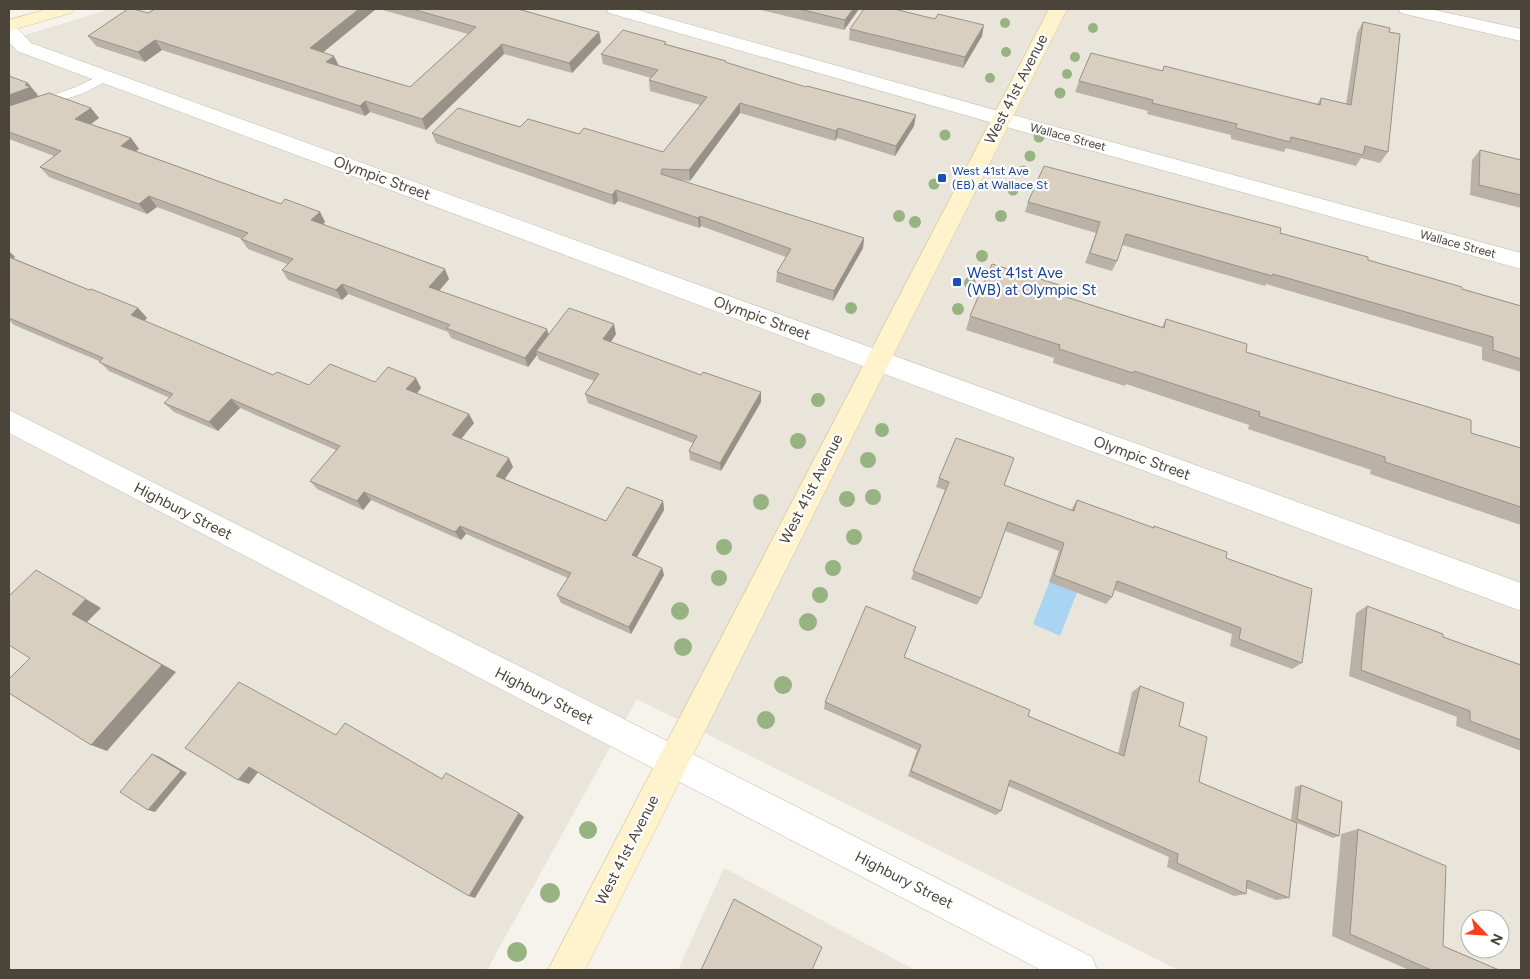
<svg xmlns="http://www.w3.org/2000/svg" width="1530" height="979" font-family="Figtree,sans-serif">
<style>
.residential{fill:#eae5da;fill-rule:evenodd}
.water{fill:#a9d4f2}
.lines{fill:none;stroke-linecap:round;stroke-linejoin:round}
.lane-casing{stroke:#c2bbae;stroke-width:1}
.street-casing{stroke:#c2bbae;stroke-width:1}
.secondary-casing{stroke:#d6c79b;stroke-width:1}
.lane{fill:#fff;fill-rule:evenodd}
.street{fill:#fff;fill-rule:evenodd}
.secondary{fill:#fff3cd;fill-rule:evenodd}
.tree{fill:#97b381}
.wall{fill:#bab2a6}
.shaded-wall{fill:#979187}
.building{fill:#d8cfc1;stroke:#979187}
.transit-dot{fill:#1a4fb4;stroke:#fff;stroke-width:2}
.labels{text-anchor:middle;stroke-width:4.5;stroke-linejoin:round;paint-order:stroke}
.far-street-label{font-size:12px;fill:#4b4439;stroke:#fff}
.far-transit-label{font-size:12px;fill:#164399;stroke:#fff;text-anchor:start}
.street-label{font-size:15px;fill:#4b4439;stroke:#fff}
.transit-label{font-size:15px;fill:#164399;stroke:#fff;text-anchor:start}
</style>
<rect width="100%" height="100%" fill="#f6f3ec"/>
<g class="residential">
<path d="M110 9H1521V970H1178L637 699 487 970H9V40ZM1470 919H1500V949H1470Z"/>
<path d="M724 868 915 970H678Z"/>
</g>
<path class="water" d="M1051 578 1078 590 1060 636 1033 624Z"/>
<g class="lines">
<defs>
<path id="lane" d="M107 72 113 76 111 79 84 93 9 118V110L76 87Z"/>
<g id="street">
<path d="M606 9H634L1038 122 1521 253V269L1024 132 609 13Z"/>
<path d="M1398 9H1430L1521 29V41L1401 13Z"/>
<path d="M9 26 16 27 31 43 1521 583V611L17 51 9 42Z"/>
<path d="M9 410 555 684 1092 957 1097 970H1041L9 433Z"/>
</g>
<g id="secondary">
<path d="M47 9H74L71 13 9 31V20Z"/>
<path d="M1049 9H1067L585 970H548Z"/>
</g>
</defs>
<use href="#lane" class="lane-casing"/>
<use href="#street" class="street-casing"/>
<use href="#secondary" class="secondary-casing"/>
<use href="#lane" class="lane"/>
<use href="#street" class="street"/>
<use href="#secondary" class="secondary"/>
</g>
<g class="tree">
<circle cx="1005" cy="23" r="5"/>
<circle cx="1093" cy="28" r="5"/>
<circle cx="1006" cy="52" r="5"/>
<circle cx="1075" cy="57" r="5"/>
<circle cx="1067" cy="74" r="5"/>
<circle cx="990" cy="78" r="5"/>
<circle cx="1060" cy="93" r="5.5"/>
<circle cx="945" cy="135" r="5.5"/>
<circle cx="1039" cy="137" r="5.5"/>
<circle cx="1030" cy="156" r="5.5"/>
<circle cx="1023" cy="171" r="5.5"/>
<circle cx="934" cy="184" r="5.5"/>
<circle cx="1013" cy="190" r="5.5"/>
<circle cx="899" cy="216" r="6"/>
<circle cx="1001" cy="216" r="6"/>
<circle cx="915" cy="222" r="6"/>
<circle cx="982" cy="256" r="6"/>
<circle cx="970" cy="283" r="6"/>
<circle cx="851" cy="308" r="6"/>
<circle cx="958" cy="309" r="6"/>
<circle cx="818" cy="400" r="7"/>
<circle cx="882" cy="430" r="7"/>
<circle cx="798" cy="441" r="8"/>
<circle cx="868" cy="460" r="8"/>
<circle cx="873" cy="497" r="8"/>
<circle cx="847" cy="499" r="8"/>
<circle cx="761" cy="502" r="8"/>
<circle cx="854" cy="537" r="8"/>
<circle cx="724" cy="547" r="8"/>
<circle cx="833" cy="568" r="8"/>
<circle cx="719" cy="578" r="8"/>
<circle cx="820" cy="595" r="8"/>
<circle cx="680" cy="611" r="9"/>
<circle cx="808" cy="622" r="9"/>
<circle cx="683" cy="647" r="9"/>
<circle cx="783" cy="685" r="9"/>
<circle cx="766" cy="720" r="9"/>
<circle cx="588" cy="830" r="9"/>
<circle cx="550" cy="893" r="10"/>
<circle cx="517" cy="952" r="10"/>
</g>
<g class="wall">
<path d="M155 9H376L322 52 338 65 410 87 468 34 379 9H518L599 32 601 42 572 73 504 54 426 130 370 112 365 116 162 50 145 62 96 46 88 36 148 13Z"/>
<path d="M757 9H859L844 30Z"/>
<path d="M935 19 982 36 963 68 849 40 850 29Z"/>
<path d="M1363 22 1388 152 1380 163 1361 158 1356 166 1286 148 1284 152 1231 139V135L1147 114 1148 111 1075 92 1079 81 1163 71 1317 104 1321 98 1346 104 1357 33Z"/>
<path d="M666 42V44L726 61V63L914 126 895 156 837 138 835 141 740 113 690 181 679 180 864 238 863 248 833 301 776 282 777 272 786 257 701 226 699 228 618 201 614 205 436 143 432 133 520 127 579 134 663 152 700 105 650 91 649 80 651 78 603 64 601 54Z"/>
<path d="M9 73 11 75 9 76 37 93 36 94 39 97 99 118 91 124 131 138 139 149 136 151 281 204 320 212 325 222 323 224 449 279 439 291 548 334H616L611 342 761 402 721 471 690 460 689 451 693 443 588 403 585 394 594 381 539 360 537 355 528 367 451 338 448 332 348 294 342 300 288 280 282 270 287 264 248 249 241 239H242L157 207 147 214 49 177 40 167 54 156 9 139Z"/>
<path d="M1480 150 1521 160V208L1470 195 1472 160Z"/>
<path d="M1028 202 1280 233 1462 289 1521 306V372L1482 360V347L1266 284 1265 286 1122 245 1117 261 1112 271 1085 263 1096 233 1025 212Z"/>
<path d="M9 251 15 257 13 258 89 290 138 308 147 318 144 321 273 375 309 385 375 382 421 388 417 393 474 423 461 439 513 467 505 479 606 521 663 501 664 510 637 557 662 568 664 575 631 634 561 603 557 595 568 578 466 534 461 540 371 500 363 510 317 489 310 481 336 450 240 408 218 431 174 412 164 403 170 398 109 371 99 361 14 325 9 320Z"/>
<path d="M1066 297 1162 327 1166 319 1246 352 1471 433 1521 448V525L1370 474 1371 470 1248 429 1249 425 1126 384 1125 386 1053 363 1054 358 966 330 970 316Z"/>
<path d="M939 478 1004 485 1071 510 1077 500 1153 528 1154 526 1226 558 1302 663 1292 669 1230 646 1232 634 1114 590 1112 597 1106 604 1049 582 1059 551 1005 531 981 598 977 605 911 579 945 490 936 487Z"/>
<path d="M1367 606 1443 637 1521 665V751L1456 726 1457 717 1349 676 1356 613Z"/>
<path d="M904 657 1028 716 1118 754 1132 692 1140 686 1179 726 1199 782 1291 820 1295 787 1301 785 1339 836 1333 838 1297 823 1289 898 1276 900 1246 888V894L1234 896 1167 867 1169 857 1008 786 1001 811 996 815 908 776 917 750 824 709 825 702Z"/>
<path d="M1358 829 1443 946 1499 970H1409L1332 936 1341 834Z"/>
</g>
<g class="shaded-wall">
<path d="M359 9H376L315 59 310 48Z"/>
<path d="M853 9H859L844 30 845 20Z"/>
<path d="M984 25 982 36 963 68 965 57Z"/>
<path d="M599 32 601 42 572 73 569 63Z"/>
<path d="M155 40 162 50 145 62 138 52Z"/>
<path d="M502 44 504 54 426 130 422 119Z"/>
<path d="M334 56 339 66 326 62Z"/>
<path d="M28 83 40 98 9 108V95Z"/>
<path d="M365 101 370 112 365 116 360 106Z"/>
<path d="M740 103V113L690 181 689 170Z"/>
<path d="M91 108 99 118 84 129 75 119Z"/>
<path d="M916 115 914 126 895 156 896 146Z"/>
<path d="M838 128 837 138 835 141 836 131Z"/>
<path d="M131 138 139 149 129 156 121 146Z"/>
<path d="M616 190 618 201 614 205 612 195Z"/>
<path d="M149 196 157 207 147 214 139 204Z"/>
<path d="M320 212 325 222 317 230 311 220Z"/>
<path d="M700 216 701 226 699 228 698 218Z"/>
<path d="M864 238 863 248 833 301 834 291Z"/>
<path d="M9 251 15 257 9 262Z"/>
<path d="M445 269 449 279 434 297 429 287Z"/>
<path d="M342 284 348 294 342 300 336 290Z"/>
<path d="M138 308 147 318 140 325 131 315Z"/>
<path d="M614 324 616 334 606 349 603 339Z"/>
<path d="M547 329 550 339 536 351 537 355 528 367 525 358Z"/>
<path d="M416 378 421 388 412 399 406 389Z"/>
<path d="M761 392V402L721 471 720 463Z"/>
<path d="M231 399 240 408 218 431 209 422Z"/>
<path d="M469 414 474 423 457 444 452 435Z"/>
<path d="M509 458 513 467 501 484 496 476Z"/>
<path d="M364 492 371 500 363 510 357 501Z"/>
<path d="M663 501 664 510 634 562 632 555Z"/>
<path d="M460 526 466 534 461 540 455 532Z"/>
<path d="M662 568 664 575 631 634 629 627Z"/>
<path d="M86 599 101 608 87 622 176 672 107 751 91 745 72 614Z"/>
<path d="M152 754 158 756 187 773 155 812 148 810Z"/>
<path d="M249 767 259 771 249 784 238 780Z"/>
<path d="M519 813 524 817 475 898 469 896Z"/>
</g>
<g class="building">
<path d="M128 9H133L148 13 155 9H359L310 48 334 56 326 62 410 87 476 27 412 9H518L599 32 569 63 502 44 422 119 365 101 360 106 155 40 138 52 88 36Z"/>
<path d="M799 9H853L845 20Z"/>
<path d="M864 9H894L935 19 938 14 984 25 965 57 850 29Z"/>
<path d="M1363 22 1390 28 1389 32 1400 34 1388 152 1365 146 1363 155 1291 137 1290 142 1236 128 1237 124 1152 103 1153 100 1079 81 1091 53 1163 71 1164 66 1320 105 1321 98 1351 105Z"/>
<path d="M623 30 666 42 664 44 726 61 725 62 806 87 807 86 916 115 896 146 838 128 836 131 740 103 689 170 662 169 661 174 864 238 834 291 777 272 791 249 700 216 698 218 616 190 612 195 432 133 458 108 520 127 528 119 579 134 584 128 663 152 707 97 649 80 658 70 601 54Z"/>
<path d="M9 76 28 83 25 85 31 87 9 95Z"/>
<path d="M49 93 91 108 75 119 131 138 121 146 281 204 285 199 320 212 311 220 445 269 429 287 547 329 525 358 446 328 450 325 342 284 336 290 282 270 293 259 241 239 248 233 149 196 139 204 40 167 61 151 9 132V115L10 114 9 113V106Z"/>
<path d="M1480 150 1521 160V195L1479 185Z"/>
<path d="M1044 166 1281 228 1280 233 1368 257V260L1462 287V289L1521 306V359L1493 350V337L1273 274 1272 276 1126 234 1117 261 1090 253 1100 222 1028 202Z"/>
<path d="M9 257 89 290 91 289 138 308 131 315 273 375 277 372 309 385 330 364 375 382 388 367 416 378 406 389 469 414 452 435 509 458 496 476 606 521 627 487 663 501 632 555 662 568 629 627 557 595 571 573 460 526 455 532 364 492 357 501 310 481 340 446 231 399 209 422 164 403 173 394 99 362 103 358 9 318Z"/>
<path d="M992 264 1069 288 1066 297 1164 328 1166 319 1247 344 1246 352 1471 420V433L1521 448V507L1385 462V457L1259 416 1260 412 1134 371 1133 373 1059 349 1060 345 970 316Z"/>
<path d="M569 308 614 324 603 339 701 375 703 372 761 392 720 463 689 451 697 436 585 394 599 374 536 351Z"/>
<path d="M956 438 1014 458 1004 485 1074 511 1077 500 1154 528V526L1227 552 1226 558 1312 589 1302 663 1239 639 1241 628 1117 581 1112 597 1054 575 1064 543 1008 522 981 598 913 571 949 482 939 478Z"/>
<path d="M36 570 86 599 72 614 162 665 91 745 9 693V679L30 658 9 645V596Z"/>
<path d="M866 606 916 627 904 657 1030 710 1028 716 1124 756 1140 686 1184 703 1179 726 1207 737 1199 782 1297 823 1289 898 1247 880 1246 894 1177 863 1178 854 1010 780 1001 811 911 771 921 745 825 702Z"/>
<path d="M1367 606 1443 634V637L1521 665V740L1470 721V711L1361 670Z"/>
<path d="M239 682 336 735 345 723 442 779 446 773 519 813 469 896 249 767 238 780 185 748Z"/>
<path d="M152 754 181 771 148 810 120 792Z"/>
<path d="M1301 785 1342 802 1339 836 1297 819Z"/>
<path d="M1358 829 1446 866 1443 946 1499 970H1431L1350 934Z"/>
<path d="M734 899 822 947 812 970H701Z"/>
</g>
<g class="transit-dot">
<rect x="937" y="173" width="10" height="10" rx="2.5"/>
<rect x="952" y="277" width="10" height="10" rx="2.5"/>
</g>
<g class="labels">
<g class="far-street-label">
<text transform="translate(1068 137) rotate(15)" y="4">Wallace Street</text>
<text transform="translate(1458 244) rotate(15)" y="4">Wallace Street</text>
</g>
<g class="far-transit-label">
<text x="952" y="175">West 41st Ave<tspan x="952" dy="14">(EB) at Wallace St</tspan></text>
</g>
<g class="street-label">
<text transform="translate(1016 89) rotate(-63)" y="5">West 41st Avenue</text>
<text transform="translate(382 178) rotate(20)" y="5">Olympic Street</text>
<text transform="translate(762 318) rotate(20)" y="5">Olympic Street</text>
<text transform="translate(1142 458) rotate(20)" y="5">Olympic Street</text>
<text transform="translate(811 489) rotate(-63)" y="5">West 41st Avenue</text>
<text transform="translate(183 511) rotate(27)" y="5">Highbury Street</text>
<text transform="translate(544 696) rotate(27)" y="5">Highbury Street</text>
<text transform="translate(627 850) rotate(-63)" y="5">West 41st Avenue</text>
<text transform="translate(904 880) rotate(27)" y="5">Highbury Street</text>
</g>
<g class="transit-label">
<text x="967" y="278">West 41st Ave<tspan x="967" dy="17">(WB) at Olympic St</tspan></text>
</g>
</g>
<rect width="1530" height="979" fill="none" stroke="#4b4439" stroke-width="20"/>
<g transform="translate(1485 934) rotate(115)"><circle r="24" fill="#ffffff" stroke="#b7b4b0"/>
<path d="M0-4L9 19L0 12L-9 19Z" fill="#fc3f1d"/>
<text y="-8" font-size="14" font-weight="bold" text-anchor="middle" fill="#4b4439">N</text>
</g>
</svg>
